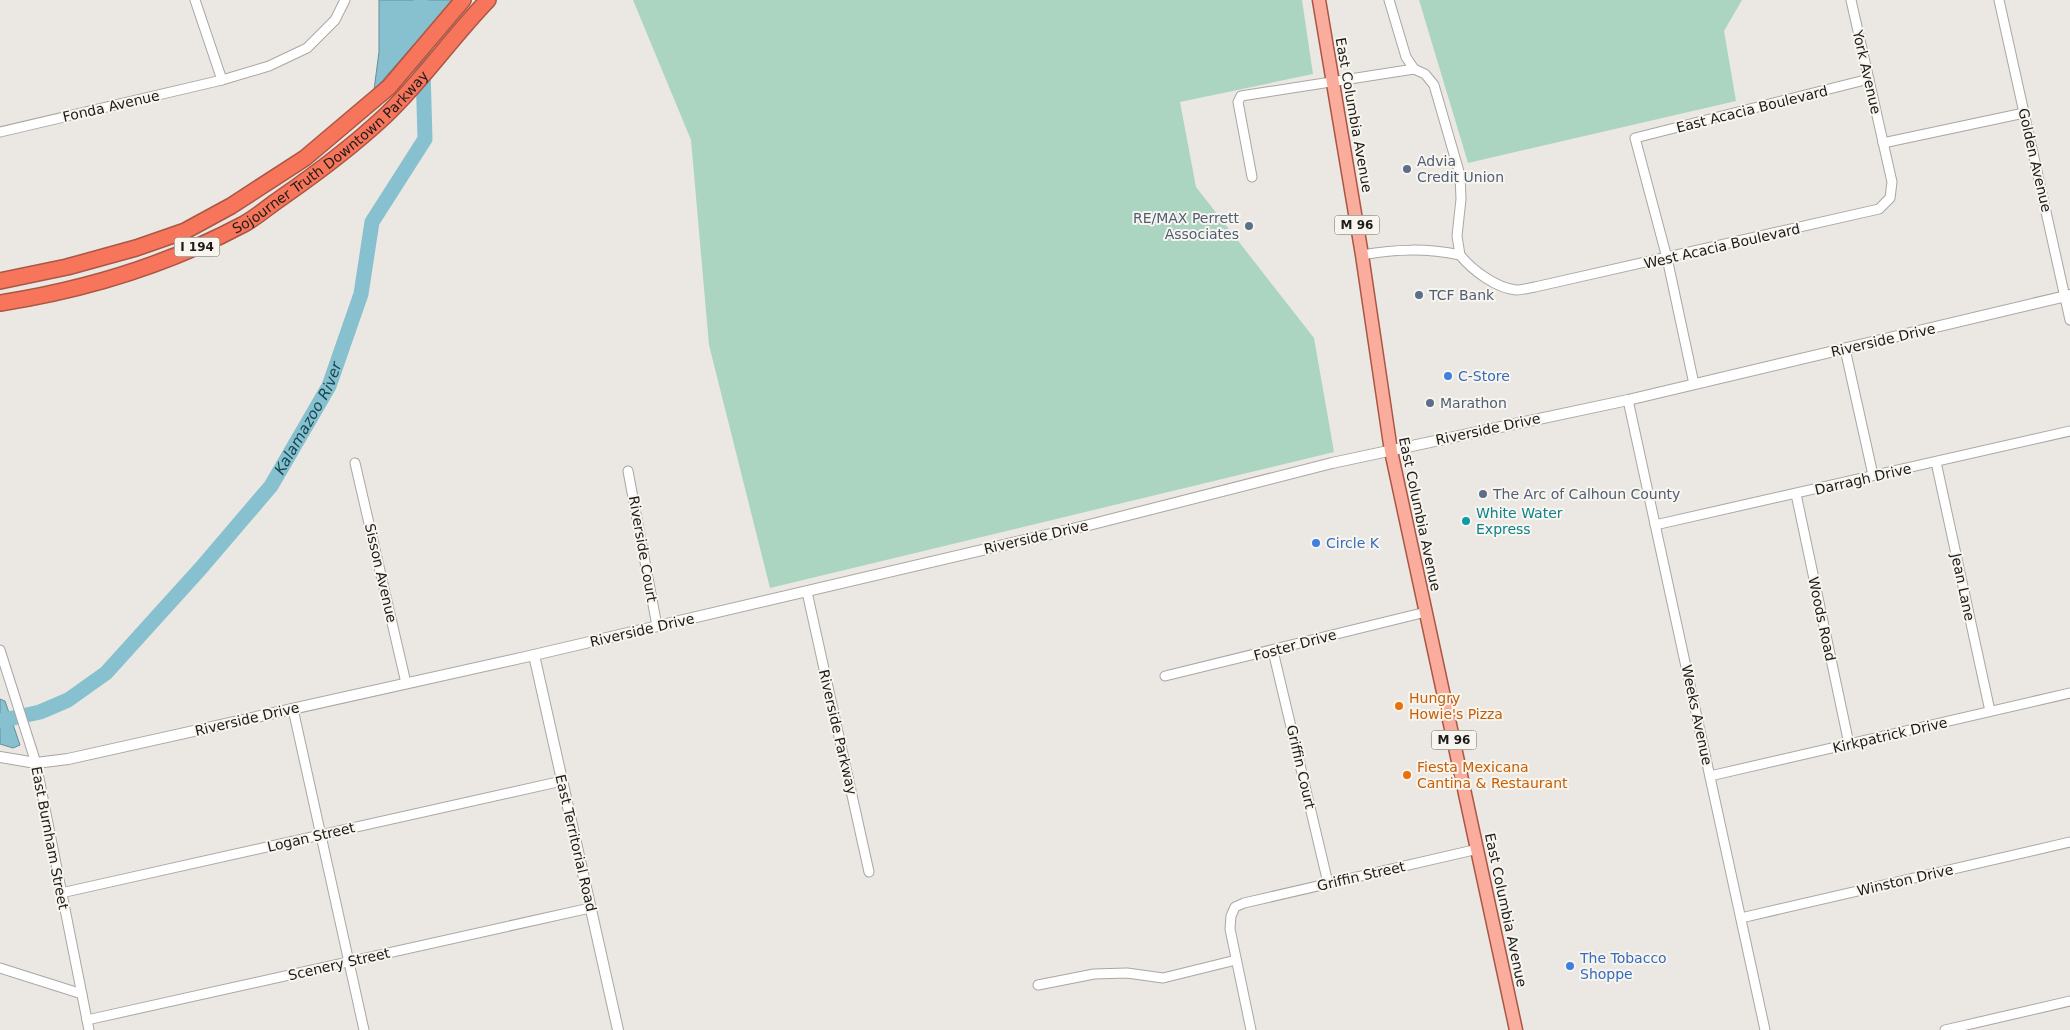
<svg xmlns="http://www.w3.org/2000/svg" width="2070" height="1030" font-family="'DejaVu Sans',sans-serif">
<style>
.green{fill:#acd5c1}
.water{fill:#87c0ce;stroke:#678e98}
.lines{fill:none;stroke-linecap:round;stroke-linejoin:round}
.river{stroke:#87c0ce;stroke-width:15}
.minor-casing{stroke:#aaa7a2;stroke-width:11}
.tertiary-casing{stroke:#aaa7a2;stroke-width:12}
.primary-casing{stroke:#aa5644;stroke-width:15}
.motorway-casing{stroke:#aa5644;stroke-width:18}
.minor{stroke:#fff;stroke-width:9}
.tertiary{stroke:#fff;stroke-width:10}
.primary{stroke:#faac9d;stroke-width:12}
.motorway{stroke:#f7755b;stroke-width:15}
.service-dot{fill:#5c6f8a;stroke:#f8f5ef;stroke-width:2}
.shop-dot{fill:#3f7fe0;stroke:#f8f5ef;stroke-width:2}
.culture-dot{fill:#0f9aa8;stroke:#f8f5ef;stroke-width:2}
.food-dot{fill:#e8710a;stroke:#f8f5ef;stroke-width:2}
.labels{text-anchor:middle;stroke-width:4;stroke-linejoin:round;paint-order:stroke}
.shield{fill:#f8f5ef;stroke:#5e5c59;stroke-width:1}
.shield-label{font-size:12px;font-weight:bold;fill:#1c1b19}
.street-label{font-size:14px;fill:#1c1b19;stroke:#f8f5ef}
.service-label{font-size:14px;fill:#4e5e75;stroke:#f8f5ef;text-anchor:start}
.shop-label{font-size:14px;fill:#366cbe;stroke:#f8f5ef;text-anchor:start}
.culture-label{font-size:14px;fill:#0d838f;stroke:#f8f5ef;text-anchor:start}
.food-label{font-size:14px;fill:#c56008;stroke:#f8f5ef;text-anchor:start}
.water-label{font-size:15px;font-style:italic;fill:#154852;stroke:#f8f5ef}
</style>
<rect width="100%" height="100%" fill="#ebe7e2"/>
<g class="green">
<path d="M633 0H1302L1313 74 1180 102 1196 187 1314 338 1334 452 770 588 709 345 691 140Z"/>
<path d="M1419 0H1742L1724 31 1736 101 1468 163Z"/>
</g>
<g class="water">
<path d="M379 0H453L374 90 379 52Z"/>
<path d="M0 699 5 701 20 745 13 748 0 744Z"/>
</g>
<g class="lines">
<path class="river" id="s1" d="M0 721 40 712 68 700 106 673 201 568 271 486 329 386 361 294 372 222 425 139 421 0"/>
<defs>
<g id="minor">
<path d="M195 0 222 80"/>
<path d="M1389 0 1406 57 1414 69 1425 74 1434 85 1460 175 1461 199 1457 236 1460 255"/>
<path d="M1999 0 2070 320"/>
<path d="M0 132 222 80 269 66 307 48 335 20 345 0"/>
<path d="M1883 143 2024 113"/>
<path d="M1252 177 1238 102 1241 96 1414 69"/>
<path d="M1362 255C1397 249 1426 248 1460 255 1472 270 1496 288 1516 290 1522 290 1529 288 1535 287L1879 209 1890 198 1892 182 1851 0"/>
<path d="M1845 349 1873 475"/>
<path d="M1694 384 1667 258 1635 138 1869 79"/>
<path d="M1628 400 1765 1030"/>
<path d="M1936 462 1990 711"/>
<path d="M355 463 406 683"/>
<path d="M628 471 657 626"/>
<path d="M1796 494 1849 744"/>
<path d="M1655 525 2070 431"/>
<path d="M807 592 869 872"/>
<path d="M0 650 36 763 89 1030"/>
<path d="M1273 651 1328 883"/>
<path d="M1165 676 1426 612"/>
<path d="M293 709 364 1030"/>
<path d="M1710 776 2070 693"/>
<path d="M61 893 562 781"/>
<path d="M1741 918 2070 842"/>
<path d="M0 968 82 994"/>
<path d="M1038 985 1094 974 1127 973 1163 978 1236 960"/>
<path d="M87 1020 590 908"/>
<path d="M1251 1030 1230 929 1231 916 1235 907 1244 903 1478 849"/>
<path d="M1945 1030 2070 1001"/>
</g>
<g id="tertiary">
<path d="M534 655 618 1030"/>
<path d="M0 757 36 763 68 759 534 655 1089 525 1332 463 1628 400 2070 295"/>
</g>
<path id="primary" d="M1319 0 1362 255 1391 451 1516 1030"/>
<g id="motorway">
<path d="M0 281 67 267 136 248 185 231 231 206 305 158 389 87 463 0"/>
<path id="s2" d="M0 303C84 290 169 264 244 224 257 217 269 206 281 198 317 173 353 146 385 116 423 80 452 37 488 0"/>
</g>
</defs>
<use href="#minor" class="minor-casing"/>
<use href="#tertiary" class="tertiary-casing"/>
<use href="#primary" class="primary-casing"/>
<use href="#motorway" class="motorway-casing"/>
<use href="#minor" class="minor"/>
<use href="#tertiary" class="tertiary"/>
<use href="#primary" class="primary"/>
<use href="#motorway" class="motorway"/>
</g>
<g class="service-dot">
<circle cx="1407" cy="169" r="5"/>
<circle cx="1249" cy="226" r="5"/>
<circle cx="1419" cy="295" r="5"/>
<circle cx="1430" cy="403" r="5"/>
<circle cx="1483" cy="494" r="5"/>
</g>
<g class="shop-dot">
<circle cx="1448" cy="376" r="5"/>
<circle cx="1316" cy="543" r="5"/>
<circle cx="1570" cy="966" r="5"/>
</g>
<circle class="culture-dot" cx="1466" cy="521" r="5"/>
<g class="food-dot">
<circle cx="1399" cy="706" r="5"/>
<circle cx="1407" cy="775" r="5"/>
</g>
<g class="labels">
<g class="shield">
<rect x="1334.5" y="215.5" width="45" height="19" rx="4"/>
<rect x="174.5" y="237.5" width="45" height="19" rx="4"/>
<rect x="1431.5" y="730.5" width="45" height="19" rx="4"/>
</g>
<g class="shield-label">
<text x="1357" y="229">M 96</text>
<text x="197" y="251">I 194</text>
<text x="1454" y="744">M 96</text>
</g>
<g class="street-label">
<text transform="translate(1867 72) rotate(77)" y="5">York Avenue</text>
<text transform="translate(111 106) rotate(-13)" y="5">Fonda Avenue</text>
<text transform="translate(1752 109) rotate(-14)" y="5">East Acacia Boulevard</text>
<text transform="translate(1354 115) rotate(80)" y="5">East Columbia Avenue</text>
<text dy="5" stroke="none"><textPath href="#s2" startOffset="370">Sojourner Truth Downtown Parkway</textPath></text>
<text transform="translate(2035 160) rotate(77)" y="5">Golden Avenue</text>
<text transform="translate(1722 246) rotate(-13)" y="5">West Acacia Boulevard</text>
<text transform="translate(1883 340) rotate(-13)" y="5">Riverside Drive</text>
<text transform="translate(1488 429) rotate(-12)" y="5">Riverside Drive</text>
<text transform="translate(1863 479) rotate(-13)" y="5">Darragh Drive</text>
<text transform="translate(1420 514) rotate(78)" y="5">East Columbia Avenue</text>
<text transform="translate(1036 537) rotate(-13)" y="5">Riverside Drive</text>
<text transform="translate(643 549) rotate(80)" y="5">Riverside Court</text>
<text transform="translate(381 573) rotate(77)" y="5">Sisson Avenue</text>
<text transform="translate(1963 587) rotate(78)" y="5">Jean Lane</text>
<text transform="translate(1822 619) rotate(78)" y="5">Woods Road</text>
<text transform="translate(642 630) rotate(-13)" y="5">Riverside Drive</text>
<text transform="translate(1295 645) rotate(-15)" y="5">Foster Drive</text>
<text transform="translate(1697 715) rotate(78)" y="5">Weeks Avenue</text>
<text transform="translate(247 719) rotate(-13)" y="5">Riverside Drive</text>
<text transform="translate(838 732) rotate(77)" y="5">Riverside Parkway</text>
<text transform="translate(1890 735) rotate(-13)" y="5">Kirkpatrick Drive</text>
<text transform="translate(1301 767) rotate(77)" y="5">Griffin Court</text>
<text transform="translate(311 837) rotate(-13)" y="5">Logan Street</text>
<text transform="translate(50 838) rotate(79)" y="5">East Burnham Street</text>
<text transform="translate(576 843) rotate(77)" y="5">East Territorial Road</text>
<text transform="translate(1361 876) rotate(-13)" y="5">Griffin Street</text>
<text transform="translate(1905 880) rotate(-13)" y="5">Winston Drive</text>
<text transform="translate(1506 910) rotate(78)" y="5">East Columbia Avenue</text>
<text transform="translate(339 964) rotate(-13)" y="5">Scenery Street</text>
</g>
<g class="service-label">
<text x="1417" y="166">Advia<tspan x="1417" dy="16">Credit Union</tspan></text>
<text x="1239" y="223" text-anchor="end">RE/MAX Perrett<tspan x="1239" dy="16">Associates</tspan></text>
<text x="1429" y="300">TCF Bank</text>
<text x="1440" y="408">Marathon</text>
<text x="1493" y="499">The Arc of Calhoun County</text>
</g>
<g class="shop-label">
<text x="1458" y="381">C-Store</text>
<text x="1326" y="548">Circle K</text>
<text x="1580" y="963">The Tobacco<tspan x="1580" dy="16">Shoppe</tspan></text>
</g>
<g class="culture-label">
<text x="1476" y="518">White Water<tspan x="1476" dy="16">Express</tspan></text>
</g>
<g class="food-label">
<text x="1409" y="703">Hungry<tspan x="1409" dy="16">Howie's Pizza</tspan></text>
<text x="1417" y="772">Fiesta Mexicana<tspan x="1417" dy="16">Cantina &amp; Restaurant</tspan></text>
</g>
<g class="water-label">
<text dy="5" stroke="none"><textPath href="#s1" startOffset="445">Kalamazoo River</textPath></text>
</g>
</g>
</svg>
